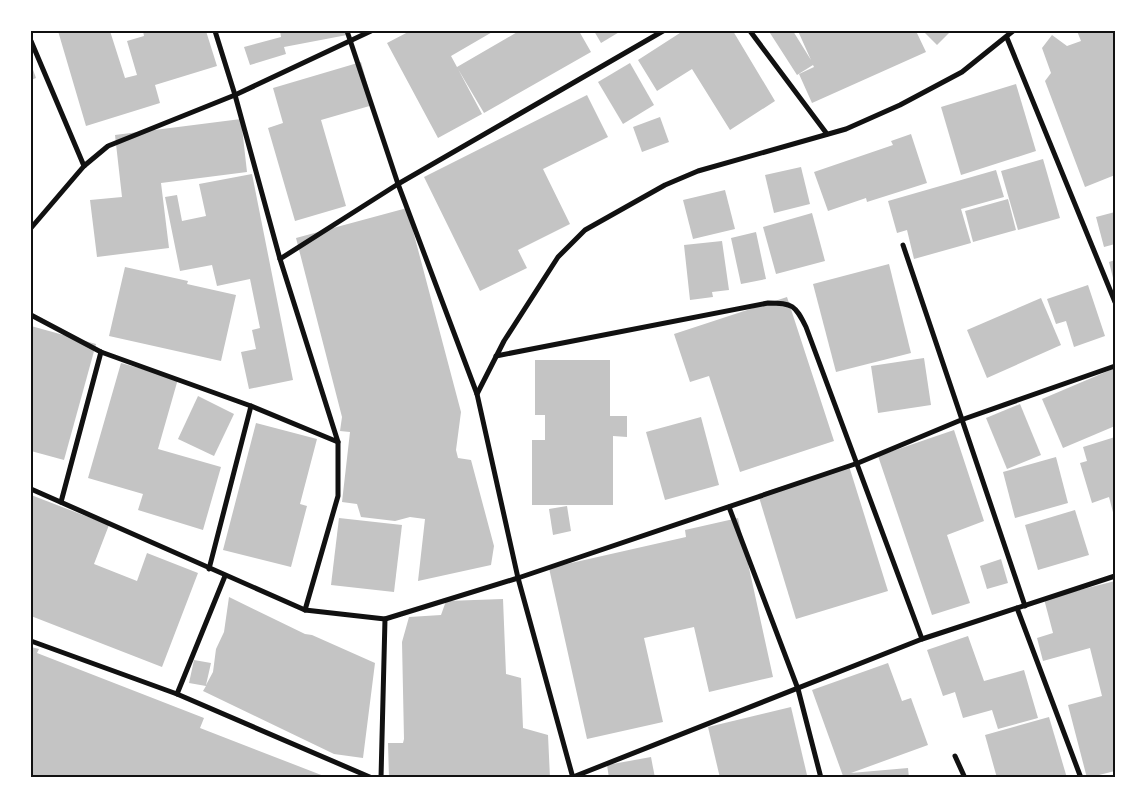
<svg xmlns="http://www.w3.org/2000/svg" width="1146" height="809" font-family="Karla,sans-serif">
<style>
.building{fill:#c4c4c4}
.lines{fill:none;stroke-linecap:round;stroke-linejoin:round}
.minor{stroke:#111;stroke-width:5}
.neatline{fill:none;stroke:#111;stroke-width:2}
</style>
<rect width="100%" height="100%" fill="#fff"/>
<g class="building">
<path d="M58 31H110L125 78 137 75 127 41 144 36 143 31H206L217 66 155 85 160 103 86 126Z"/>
<path d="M280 31H346L347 35 284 47 286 54 250 65 244 47 281 37Z"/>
<path d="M410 31H494L451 56 457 67 519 31H579L591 52 484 113 458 69 482 114 438 138 387 43Z"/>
<path d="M594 31H621L601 43Z"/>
<path d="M683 31H733L775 101 730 130 692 69 657 91 638 60Z"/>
<path d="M773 31H793L811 60 798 31H916L926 52 812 103 799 74 814 67 813 65 797 75 770 33Z"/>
<path d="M923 31H951L937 45Z"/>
<path d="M1077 31H1115V175L1085 187 1045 81 1051 73 1042 48 1052 35 1067 46 1081 41Z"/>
<path d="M361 62 373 105 321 120 346 206 295 221 268 128 283 123 273 88Z"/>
<path d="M630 63 654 105 623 124 598 82Z"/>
<path d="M31 64 36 78 31 80Z"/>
<path d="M1016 84 1036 151 961 175 941 107Z"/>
<path d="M587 95 608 137 543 169 570 224 518 250 527 268 480 291 424 177Z"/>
<path d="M660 117 669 142 642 152 633 127Z"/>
<path d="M241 119 247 172 161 183 169 248 97 257 90 200 122 197 115 135Z"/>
<path d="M911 134 927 183 867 202 866 198 828 211 814 172 893 145 891 141Z"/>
<path d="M1043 159 1060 218 1018 230 1001 171Z"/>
<path d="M801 167 810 204 774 213 765 175Z"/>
<path d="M996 170 1004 197 961 209 971 243 914 259 907 230 897 233 888 201Z"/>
<path d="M252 174 293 380 249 389 241 352 256 349 252 330 260 328 250 279 217 286 212 265 180 271 165 197 177 195 182 221 206 216 199 184Z"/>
<path d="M725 190 735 229 693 239 683 200Z"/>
<path d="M1008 199 1016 230 973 242 965 211Z"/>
<path d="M407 208 461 412 456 450 458 458 471 460 494 546 491 565 418 581 425 519 410 517 395 521 361 517 357 504 342 502 350 432 340 431 342 417 296 238Z"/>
<path d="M1115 212V244L1104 247 1096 217Z"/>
<path d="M812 213 825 261 776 274 763 227Z"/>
<path d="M756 232 766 279 741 284 731 238Z"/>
<path d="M722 241 729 290 712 292 713 297 690 300 684 245Z"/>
<path d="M1115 260V282H1114L1109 262Z"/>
<path d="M889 264 911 353 836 372 813 284Z"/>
<path d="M125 267 188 281 187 284 236 295 221 361 109 336Z"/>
<path d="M1088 285 1105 336 1074 347 1066 321 1056 324 1047 299Z"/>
<path d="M787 297 834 441 740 472 709 376 690 382 674 334Z"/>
<path d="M1041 298 1061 345 987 378 967 330Z"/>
<path d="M31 326 96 344 64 460 31 451Z"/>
<path d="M924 358 931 405 878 413 871 366Z"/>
<path d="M535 360H610V416H627V437L613 436V505H532V440H545V415H535Z"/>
<path d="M121 363 178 379 158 449 221 467 203 530 138 510 143 494 88 478Z"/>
<path d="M1115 368V426L1063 448 1042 399Z"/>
<path d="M198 396 234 414 214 456 178 439Z"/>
<path d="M1020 404 1041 455 1007 469 986 418Z"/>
<path d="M701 417 719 485 665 500 646 432Z"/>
<path d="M256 423 317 439 300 504 307 506 291 567 223 550Z"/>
<path d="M954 430 984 521 947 535 970 603 932 615 878 456Z"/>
<path d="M1115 437V516H1114L1109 497 1092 503 1080 463 1087 461 1083 447Z"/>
<path d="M1056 457 1068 503 1015 518 1003 472Z"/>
<path d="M849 466 888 591 796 619 758 494Z"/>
<path d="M31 495 109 525 94 564 137 581 147 553 198 573 162 667 31 616Z"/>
<path d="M567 506 571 531 553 535 549 509Z"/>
<path d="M1075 510 1089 555 1038 570 1025 525Z"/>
<path d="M339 518 402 525 394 592 331 585Z"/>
<path d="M738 518 773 677 709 692 694 627 644 638 663 722 587 739 549 568 686 537 685 530Z"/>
<path d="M1001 559 1008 583 987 589 980 566Z"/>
<path d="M1115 581V771L1087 778 1068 705 1102 696 1090 648 1043 661 1037 638 1053 633 1044 599Z"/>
<path d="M229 597 305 634 312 635 375 663 363 758 334 754 203 691 206 686 189 683 194 660 211 663 206 685 213 672 216 649 224 632Z"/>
<path d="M503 599 506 674 521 678 523 728 548 735 550 778H389L388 743H403L404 739 402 642 409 617 441 615 446 601Z"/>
<path d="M968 636 984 681 1024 670 1038 718 998 729 992 710 963 718 955 692 943 696 927 650Z"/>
<path d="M31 647 39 649 37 653 204 718 200 728 329 778H40L31 774Z"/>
<path d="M888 663 902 701 911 698 928 745 851 773 908 768 909 778H846L845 775 843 776 812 690Z"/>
<path d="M791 707 807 775 797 778H720L708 727Z"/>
<path d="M1049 717 1067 778H997L985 735Z"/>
<path d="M651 757 655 778H609L607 765Z"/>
</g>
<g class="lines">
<g class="minor">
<path d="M215 31 235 95 280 259 338 442V496L305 610"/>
<path d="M347 31 398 184 477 394 518 578 573 778"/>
<path d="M750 31 827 134"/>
<path d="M1007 38 1115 302"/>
<path d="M31 41 84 166"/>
<path d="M31 228 84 166 108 146 235 95 371 31"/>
<path d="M903 245 1025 606"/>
<path d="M280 259 398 184 663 31"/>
<path d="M31 315 101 352 251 406 338 442"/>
<path d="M496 356 768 303C793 303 795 305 806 327L922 639"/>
<path d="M477 394 504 341 558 257 585 230 665 185 698 171 846 129 900 105 962 72 1013 31"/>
<path d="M31 489 305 610 385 619 381 778"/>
<path d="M61 502 101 352"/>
<path d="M729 507 798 689 821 778"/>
<path d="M209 569 251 406"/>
<path d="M1017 608 1081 778"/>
<path d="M385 619 518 578 858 463 961 420 1115 366"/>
<path d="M31 641 177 694 372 778"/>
<path d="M177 694 225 576"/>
<path d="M955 756 965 778"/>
<path d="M573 777 922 639 1115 576"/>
</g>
</g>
<rect width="1146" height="809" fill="none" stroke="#ffffff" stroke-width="65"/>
<rect x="32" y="32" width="1082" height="744" class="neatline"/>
</svg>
